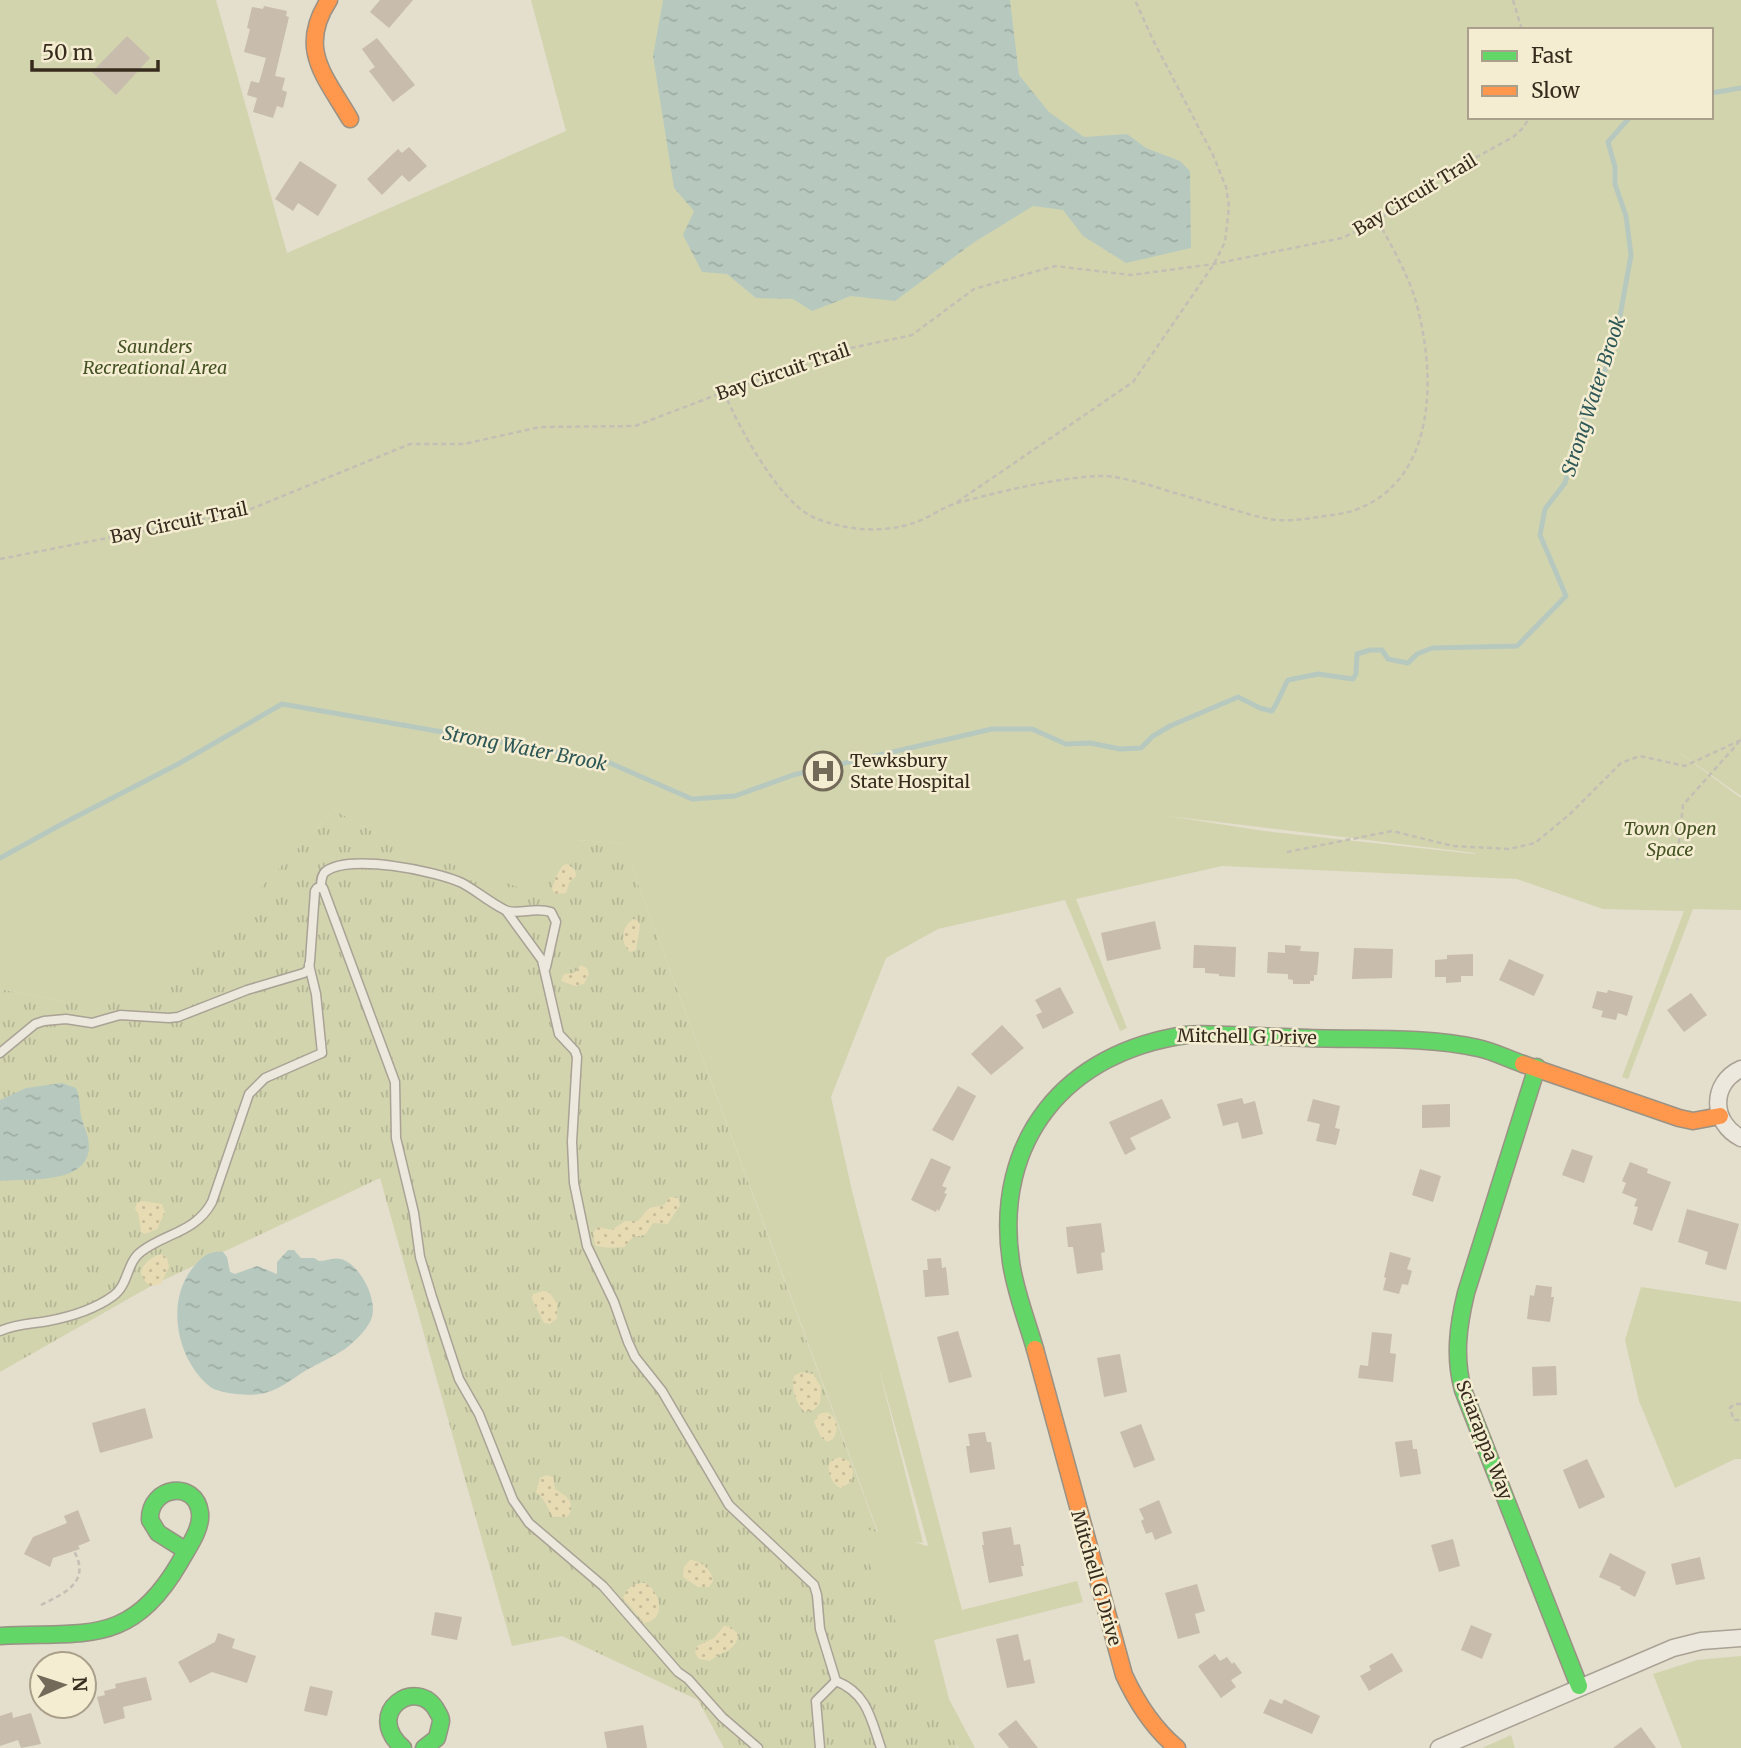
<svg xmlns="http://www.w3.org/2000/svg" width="1741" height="1748" font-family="Merriweather,serif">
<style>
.grass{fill:url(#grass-tufts)}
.sand{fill:url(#sand-dots)}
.park{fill:#d2d4ae;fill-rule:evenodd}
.water{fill:url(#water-ripples)}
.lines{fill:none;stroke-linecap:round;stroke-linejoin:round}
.stream{stroke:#b7c9bf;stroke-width:5}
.building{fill:#c8bcad}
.lane-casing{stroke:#a9a295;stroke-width:11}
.street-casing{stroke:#a9a295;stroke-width:19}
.fast-casing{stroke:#999285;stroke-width:19}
.slow-casing{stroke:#999285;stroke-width:19}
.path{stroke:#c4bfb4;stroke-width:2.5;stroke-dasharray:5 3.5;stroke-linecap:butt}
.lane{stroke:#ece8dd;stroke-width:8}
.street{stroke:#ece8dd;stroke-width:16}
.fast{stroke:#63d668;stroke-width:16}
.slow{stroke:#ff974d;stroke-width:16}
.labels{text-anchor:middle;stroke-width:5;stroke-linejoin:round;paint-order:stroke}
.street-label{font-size:18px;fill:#372b1d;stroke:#f5edd2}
.park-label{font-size:18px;font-style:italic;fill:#455324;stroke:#f5edd2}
.poi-label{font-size:18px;fill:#372b1d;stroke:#f5edd2;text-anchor:start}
.water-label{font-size:19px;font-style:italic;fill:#2d5756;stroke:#f5edd2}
</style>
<defs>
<pattern id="grass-tufts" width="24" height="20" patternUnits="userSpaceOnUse" patternTransform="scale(1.75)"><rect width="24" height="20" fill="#d2d4ae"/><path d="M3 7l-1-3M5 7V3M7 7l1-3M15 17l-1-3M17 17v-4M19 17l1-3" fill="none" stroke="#b5b695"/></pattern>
<pattern id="sand-dots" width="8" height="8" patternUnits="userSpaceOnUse" patternTransform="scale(1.75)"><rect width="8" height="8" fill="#e7dbb3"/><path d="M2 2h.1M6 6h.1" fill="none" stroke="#c7bc9a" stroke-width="1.8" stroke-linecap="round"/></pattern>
<pattern id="water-ripples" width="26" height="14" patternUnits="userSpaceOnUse" patternTransform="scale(1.75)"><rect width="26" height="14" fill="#b7c9bf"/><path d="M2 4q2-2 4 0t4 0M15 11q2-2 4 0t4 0" fill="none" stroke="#9eada4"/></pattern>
</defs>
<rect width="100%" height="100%" fill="#e4decc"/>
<path class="grass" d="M334 810 399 846 577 840 623 843 957 1748H724L698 1700 562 1636 512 1646 380 1178 151 1286 0 1372V989L63 1001 242 907Z"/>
<g class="sand">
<path d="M568 864 575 870 576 876 569 883 566 893 555 894 552 889 555 878 563 865Z"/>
<path d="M634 919 637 920 640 925 636 950 630 952C620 943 621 926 634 919Z"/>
<path d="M581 965 587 968 589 974 584 984 575 986 561 981 564 974 574 973Z"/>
<path d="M670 1197 678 1198 680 1205 668 1224 653 1223 645 1235 633 1237 624 1247C617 1248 600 1248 595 1245L593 1233 598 1227 612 1230 625 1221H638L649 1208 664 1205Z"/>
<path d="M142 1201 162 1204 165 1212 157 1229 145 1234 141 1232 139 1217 135 1208 137 1203Z"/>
<path d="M161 1254 167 1258 169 1267 161 1284 150 1286C147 1283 144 1280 142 1276 138 1266 153 1256 161 1254Z"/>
<path d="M543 1291 549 1292 557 1303V1318L550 1324 544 1323 532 1299 533 1294Z"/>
<path d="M801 1372 813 1374 821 1387 820 1403 814 1410 805 1412C796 1405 791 1388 794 1376Z"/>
<path d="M827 1412C838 1418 839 1429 833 1439L827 1442 821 1437 814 1422 819 1414Z"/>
<path d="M839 1457 849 1461 853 1471 851 1482 841 1488C832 1485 826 1470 830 1462Z"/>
<path d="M546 1475 553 1477 555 1489C564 1495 573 1499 571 1511L567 1517H553L543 1499 536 1492 540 1478Z"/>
<path d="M690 1560C700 1560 712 1570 713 1581L709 1587H698L683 1577 684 1567Z"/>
<path d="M645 1583C661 1592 667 1620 644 1623L623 1598C626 1588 635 1582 645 1583Z"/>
<path d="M724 1626 731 1627 738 1634C737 1652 721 1651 710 1661L699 1659 695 1653 697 1646 714 1638Z"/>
</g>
<g class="park">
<path d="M0 0H216L287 253 566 131 531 0H1741V796L1673 748 1741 798V910L1693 909 1628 1079 1622 1077 1684 911 1603 909 1517 879 1222 866 1076 899 1127 1028 1120 1031 1065 900 938 929 886 958 831 1097 852 1191 962 1610 1077 1581 1083 1602 934 1640 949 1699 975 1748H958L936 1709 852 1526 878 1532 623 843 577 840 527 890 399 846 334 810 242 907 138 999 63 1001 0 989ZM1470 30H1711V117H1470ZM1168 816 1475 853V854L1264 831ZM878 1365 928 1545 927 1546 914 1542 923 1543Z"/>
<path d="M1641 1287 1741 1302V1459H1735L1675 1488 1639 1401 1625 1340Z"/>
<path d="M1741 1656V1748H1682L1653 1674 1697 1660Z"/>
<path d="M1511 1735 1515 1748H1482Z"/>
</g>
<g class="water">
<path d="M663 0H1010L1019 75 1049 112 1084 137 1127 134 1146 148 1180 161 1190 171 1191 248 1126 263 1083 236 1063 210 1033 206 973 243 895 301 851 296 812 311 793 299 756 298 727 274 702 272 683 235 694 211 674 188 653 56Z"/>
<path d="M62 1083 76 1088C81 1099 79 1109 82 1120 85 1129 89 1137 89 1147 88 1186 25 1178 0 1181V1100L26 1088Z"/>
<path d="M288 1250H294L301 1258H314L319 1261C326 1261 334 1257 341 1259 361 1265 379 1301 371 1320 366 1331 354 1342 345 1349 334 1356 323 1361 312 1367 295 1376 280 1391 260 1394 248 1396 217 1394 208 1385 175 1356 165 1297 196 1264 203 1256 212 1250 223 1252L227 1257 230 1272 235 1274 257 1266 277 1274V1262Z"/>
</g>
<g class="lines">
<g class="stream">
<path d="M1711 93 1741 88"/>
<path d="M0 858 62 824 180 763 282 704 603 760 692 799 735 796 793 775 992 729H1032L1066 744 1090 743 1120 749 1141 748 1153 736 1170 726 1238 697 1260 708 1272 711C1279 701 1282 690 1288 680L1318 674 1353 679 1356 674 1357 654 1370 650H1382L1388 659 1408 663 1417 654 1432 648 1517 646 1566 596 1540 535 1545 509 1565 483 1589 400 1609 362 1618 327 1631 255 1626 216 1615 184V167L1608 142 1630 117"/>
</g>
</g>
<g class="building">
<path d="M380 0H413L389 28 370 12Z"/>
<path d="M264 6 287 11 286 16 289 17 275 76 285 78 282 90 287 92 283 108 277 106 273 118 253 112 257 98 247 95 251 81 259 83 266 58 244 52 250 29 247 28 252 7 263 9Z"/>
<path d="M127 36 150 58 116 95 92 72Z"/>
<path d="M377 38 415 85 393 102 369 71 375 67 362 49Z"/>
<path d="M409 147 427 166 409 182 402 175 382 195 367 179 398 149 402 153Z"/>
<path d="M300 161 337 185 318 216 298 203 293 211 275 199Z"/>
<path d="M1155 921 1161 949 1107 961 1101 933Z"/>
<path d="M1194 945 1236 947 1235 977 1219 976V974L1205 973V968H1193Z"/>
<path d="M1285 945 1301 946 1300 951 1319 952 1317 975H1314V981H1310V984H1293V980L1288 979V974L1267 973 1268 952 1285 953Z"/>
<path d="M1354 948 1393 949 1392 978 1352 979Z"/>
<path d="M1473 954V976H1461V982L1446 983V977H1435V960L1447 959V955Z"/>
<path d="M1509 959 1544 975 1534 996 1499 980Z"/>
<path d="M1060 987 1074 1013 1043 1029 1036 1015 1042 1012 1035 1000Z"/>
<path d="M1608 990 1633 996 1627 1016 1618 1013 1616 1020 1601 1017 1603 1011 1592 1008 1597 991 1607 993Z"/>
<path d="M1691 993 1707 1015 1684 1032 1667 1010Z"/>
<path d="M1002 1025 1024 1048 991 1075 971 1054Z"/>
<path d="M958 1086 976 1096 953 1141 932 1130Z"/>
<path d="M1242 1098 1244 1104 1255 1101 1263 1134 1242 1139 1238 1122 1223 1126 1217 1104Z"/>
<path d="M1162 1099 1171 1118 1130 1138 1136 1149 1125 1155 1109 1122Z"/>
<path d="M1313 1099 1340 1106 1335 1128 1340 1129 1336 1145 1316 1141 1320 1124 1307 1121Z"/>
<path d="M1450 1104V1127L1422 1128V1105Z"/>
<path d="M1572 1149 1593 1156 1584 1183 1562 1175Z"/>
<path d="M931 1158 951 1167 942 1186 947 1188 944 1193 947 1194 939 1211 937 1209 936 1212 911 1200Z"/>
<path d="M1630 1162 1648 1169 1647 1173 1671 1182 1652 1231 1633 1224 1638 1207 1634 1206 1637 1199 1622 1193 1626 1183 1622 1181Z"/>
<path d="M1420 1169 1441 1176 1433 1202 1412 1195Z"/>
<path d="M1687 1209 1739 1224 1726 1270 1705 1264 1708 1252 1678 1242Z"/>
<path d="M1101 1223 1105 1252 1101 1253 1103 1270 1077 1274 1073 1247H1068L1066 1227Z"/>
<path d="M1390 1252 1411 1258 1407 1269 1412 1271 1408 1285 1402 1284 1399 1294 1383 1290 1386 1278 1384 1277Z"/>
<path d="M941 1258 942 1268 946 1267 949 1295 925 1297 923 1270H928L927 1259Z"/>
<path d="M1536 1285 1552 1287 1551 1297H1554L1550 1322 1527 1319 1530 1295 1534 1296Z"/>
<path d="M958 1331 972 1377 949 1383 937 1337Z"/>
<path d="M1372 1332 1392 1334 1390 1353 1396 1354 1393 1382 1358 1378 1360 1365 1368 1366Z"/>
<path d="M1120 1354 1127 1392 1104 1397 1097 1358Z"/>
<path d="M1556 1366 1557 1395 1533 1396 1532 1367Z"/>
<path d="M145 1408 153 1438 100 1453 92 1423Z"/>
<path d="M1141 1424 1155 1460 1134 1468 1120 1432Z"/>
<path d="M985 1432 987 1442H991L995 1469 970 1473 966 1446H970L968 1434Z"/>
<path d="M1412 1440 1413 1449H1417L1421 1474 1400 1477 1395 1442Z"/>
<path d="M1587 1459 1605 1497 1579 1509 1563 1470Z"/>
<path d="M1159 1500 1172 1533 1155 1540 1152 1532 1146 1534 1141 1521 1144 1519 1139 1509Z"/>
<path d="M78 1510 90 1541 78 1546 80 1549 53 1558 50 1567 24 1554 33 1537 67 1523 64 1516Z"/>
<path d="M1011 1527 1014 1545 1020 1544 1024 1566H1021L1023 1576 989 1583 982 1545H984L982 1532Z"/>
<path d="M1453 1539 1460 1566 1439 1572 1431 1545Z"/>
<path d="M1610 1553 1646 1572 1635 1597 1620 1589 1621 1587 1599 1577Z"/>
<path d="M1700 1557 1705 1579 1676 1585 1671 1564Z"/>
<path d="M1197 1584 1205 1611 1195 1614 1200 1633 1178 1639 1165 1593Z"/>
<path d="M435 1612 462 1617 457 1640 431 1635Z"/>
<path d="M1471 1625 1492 1634 1482 1659 1461 1650Z"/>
<path d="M218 1633 235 1639 232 1648 256 1656 247 1683 212 1672 190 1683 178 1662 215 1642Z"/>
<path d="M1018 1634 1024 1661 1030 1659 1035 1683 1007 1688 996 1639Z"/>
<path d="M1392 1653 1403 1671 1369 1691 1360 1676 1371 1670 1369 1666Z"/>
<path d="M1215 1654 1220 1661 1227 1657 1232 1664 1234 1662 1242 1673 1231 1680 1236 1687 1221 1698 1198 1666Z"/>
<path d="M146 1677 152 1700 123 1707 125 1718 104 1724 97 1697 105 1695 104 1691 116 1688 115 1684Z"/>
<path d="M310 1686 333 1691 327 1716 304 1711Z"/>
<path d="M1270 1699 1282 1704 1284 1699 1320 1716 1312 1734 1263 1713Z"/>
<path d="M12 1712 13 1718 31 1713 41 1744 21 1748 18 1740 0 1746V1716Z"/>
<path d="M1016 1720 1038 1748H1009L998 1734Z"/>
<path d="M643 1725 647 1748H607L604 1732Z"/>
<path d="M1641 1727 1656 1748H1613Z"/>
</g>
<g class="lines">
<defs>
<g id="lane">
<path d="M321 887C321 882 321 876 325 872 348 853 437 871 462 883 474 889 499 909 508 911 522 914 535 907 551 912L556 922 546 967"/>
<path d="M507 912 542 960 559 1034 575 1051 577 1057 572 1142 574 1183 587 1246 614 1302 628 1342 635 1357 662 1391 729 1505 814 1585 817 1595 820 1629 836 1681C867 1693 871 1719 881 1748"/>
<path d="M0 1053 35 1024 44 1021 66 1019 92 1023 120 1015 169 1018 178 1017 247 990 304 973 309 969 310 961 315 891 317 888H323L395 1082 396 1138 414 1213 420 1257 432 1297 459 1379 479 1414 513 1500 529 1523 603 1586 678 1672 688 1679 722 1717 758 1748"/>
<path d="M0 1331C16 1324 31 1324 48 1321 69 1317 95 1309 113 1296 129 1285 126 1262 142 1251 166 1233 196 1232 212 1202L249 1094 265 1078 322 1053 316 994 309 965"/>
<path d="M820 1748 816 1701 836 1681"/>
</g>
<g id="street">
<path d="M1741 1069C1710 1083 1711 1123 1741 1138"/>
<path d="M1439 1748 1673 1648 1701 1641 1741 1638"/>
</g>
<g id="fast">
<path d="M1537 1067 1466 1293C1458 1326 1454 1357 1463 1390L1579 1686"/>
<path d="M1035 1349C1027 1321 1015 1291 1011 1262 993 1140 1066 1052 1186 1035 1200 1033 1215 1035 1229 1035 1255 1036 1282 1037 1308 1038 1362 1040 1425 1036 1478 1048 1493 1051 1508 1059 1523 1064"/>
<path d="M0 1636C85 1631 130 1648 180 1562 187 1549 202 1529 200 1513 196 1479 149 1486 150 1520L158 1533 185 1550"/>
<path d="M403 1748C362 1712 418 1675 437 1711 439 1715 441 1717 441 1721 440 1727 438 1733 437 1738L424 1748"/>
</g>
<g id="slow">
<path d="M329 0C297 49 325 76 350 119"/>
<path d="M1523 1064 1679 1118 1693 1121 1720 1116"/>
<path d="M1035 1349 1124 1675C1137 1703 1153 1728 1177 1748"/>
</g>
</defs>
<use href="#lane" class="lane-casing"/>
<use href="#street" class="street-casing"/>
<use href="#fast" class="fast-casing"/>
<use href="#slow" class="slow-casing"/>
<g class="path">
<path d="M1513 0 1522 30"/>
<path d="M724 392C738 426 780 504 815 518 847 531 887 534 919 521 932 516 943 507 957 503 1003 491 1050 479 1097 476 1114 475 1133 481 1149 485 1174 493 1200 500 1225 507 1242 512 1259 518 1277 520 1291 521 1305 519 1319 517 1331 515 1344 514 1355 510 1438 480 1436 373 1416 302 1408 274 1392 247 1378 221"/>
<path d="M957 502 1133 382 1214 264 1225 242 1229 207 1226 187 1213 155 1153 40 1135 0"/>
<path d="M0 559 246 511 410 444H464L540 427 635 426 724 392 851 348 912 335 974 289 1055 266 1131 275 1214 264 1342 238 1378 221 1419 189 1513 137 1522 129 1530 117"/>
<path d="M1287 852 1392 831 1453 846 1509 849 1535 843 1570 814 1621 763 1640 756 1685 766 1741 740"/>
<path d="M1677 860 1683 805 1739 742"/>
<path d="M1741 1404H1734L1730 1408 1734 1420H1741"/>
<path d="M41 1605C65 1593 91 1582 74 1551"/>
</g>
<use href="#lane" class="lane"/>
<use href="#street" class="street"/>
<use href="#fast" class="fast"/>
<use href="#slow" class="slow"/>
</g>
<defs>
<symbol id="hospital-ring" viewBox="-11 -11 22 22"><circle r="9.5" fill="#f5edd2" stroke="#746a5a" stroke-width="1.5"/><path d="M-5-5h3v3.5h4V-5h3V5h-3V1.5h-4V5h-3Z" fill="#746a5a"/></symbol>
</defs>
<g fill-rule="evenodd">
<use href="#hospital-ring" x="801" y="749" width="44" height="44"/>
</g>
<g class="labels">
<g class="street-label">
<text transform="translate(1415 195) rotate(-31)" y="6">Bay Circuit Trail</text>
<text transform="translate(783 372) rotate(-19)" y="6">Bay Circuit Trail</text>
<text transform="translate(179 523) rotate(-12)" y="6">Bay Circuit Trail</text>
<text transform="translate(1247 1037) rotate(1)" y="6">Mitchell G Drive</text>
<text transform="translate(1484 1440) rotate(69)" y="6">Sciarappa Way</text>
<text transform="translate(1096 1578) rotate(74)" y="6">Mitchell G Drive</text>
</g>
<g class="park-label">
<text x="155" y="353">Saunders<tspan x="155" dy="21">Recreational Area</tspan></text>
<text x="1670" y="835">Town Open<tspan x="1670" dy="21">Space</tspan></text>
</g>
<g class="poi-label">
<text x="850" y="767">Tewksbury<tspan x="850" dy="21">State Hospital</tspan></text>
</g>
<g class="water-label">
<text transform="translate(1593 396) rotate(-72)" y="7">Strong Water Brook</text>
<text transform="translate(525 748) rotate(11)" y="7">Strong Water Brook</text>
</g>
</g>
<rect x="1468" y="28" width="245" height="91" fill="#f5edd2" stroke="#a99f8a" stroke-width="2"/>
<rect x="1482" y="51" width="35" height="10" fill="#63d668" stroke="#a99f8a" stroke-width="2"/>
<text x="1531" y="63" font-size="21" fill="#372b1d">Fast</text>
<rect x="1482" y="86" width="35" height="10" fill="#ff974d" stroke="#a99f8a" stroke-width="2"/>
<text x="1531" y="98" font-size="21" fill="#372b1d">Slow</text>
<g transform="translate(63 1685) rotate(87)"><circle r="33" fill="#f5edd2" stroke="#a99f8a" stroke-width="2"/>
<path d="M0-5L12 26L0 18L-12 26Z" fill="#746a5a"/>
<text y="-10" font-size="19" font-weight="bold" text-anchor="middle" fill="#372b1d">N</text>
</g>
<path d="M32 60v10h126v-10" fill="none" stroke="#372b1d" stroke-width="3.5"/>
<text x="42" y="60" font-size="21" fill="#372b1d" stroke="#f5edd2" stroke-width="5" paint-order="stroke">50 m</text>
</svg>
